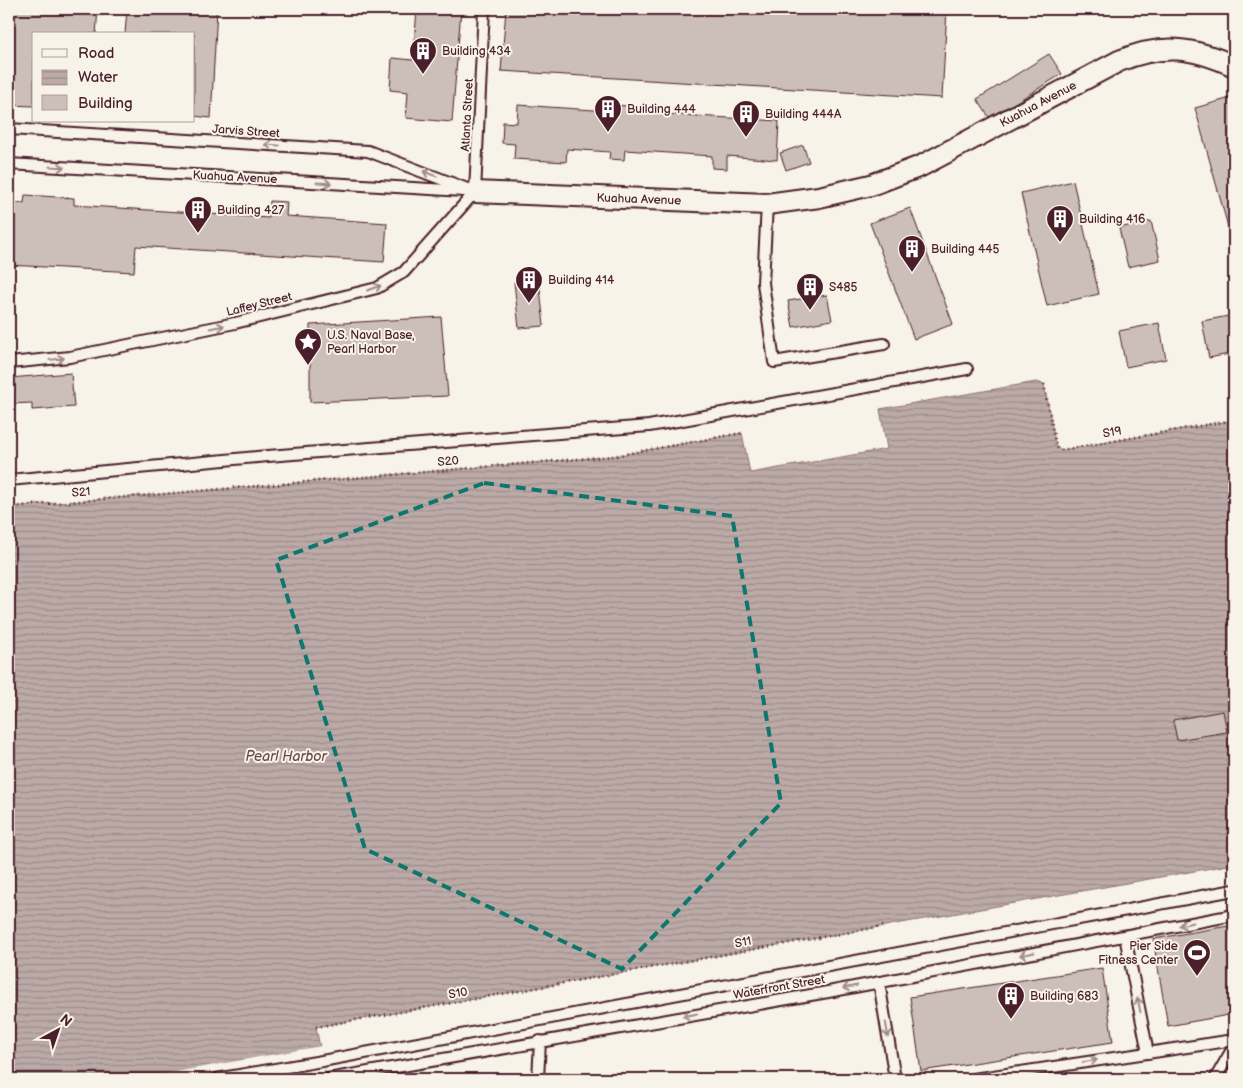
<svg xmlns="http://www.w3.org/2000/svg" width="1243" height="1088" font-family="'Balsamiq Sans',sans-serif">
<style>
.water{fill:url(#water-rules);stroke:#8e7275}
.pier{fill:#f7f3e8}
.building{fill:#ccbfb9;stroke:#4a1f2b}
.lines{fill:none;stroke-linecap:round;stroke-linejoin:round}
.lane-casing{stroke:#4a1f2b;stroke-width:14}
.street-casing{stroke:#4a1f2b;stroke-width:24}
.path{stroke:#4a1f2b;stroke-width:3;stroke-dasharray:1 4;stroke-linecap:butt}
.lane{stroke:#f7f3e8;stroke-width:10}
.street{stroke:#f7f3e8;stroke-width:20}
.oneway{stroke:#a0898a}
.marked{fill:none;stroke:#0f766e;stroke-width:4;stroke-dasharray:10 6;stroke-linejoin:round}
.labels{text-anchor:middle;stroke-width:4;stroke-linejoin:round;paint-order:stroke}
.poi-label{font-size:12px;fill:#4a1f2b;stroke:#f7f3e8;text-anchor:start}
.street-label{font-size:12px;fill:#4a1f2b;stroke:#f7f3e8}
.water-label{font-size:14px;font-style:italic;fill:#6c4950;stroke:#f7f3e8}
</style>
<defs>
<pattern id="water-rules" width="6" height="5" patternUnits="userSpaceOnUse" patternTransform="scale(1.25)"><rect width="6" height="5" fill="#bcaaa7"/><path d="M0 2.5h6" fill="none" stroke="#9b8a88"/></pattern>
</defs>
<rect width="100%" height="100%" fill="#f7f3e8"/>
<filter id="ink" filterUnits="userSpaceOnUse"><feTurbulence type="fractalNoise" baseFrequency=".02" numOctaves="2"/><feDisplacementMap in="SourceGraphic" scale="10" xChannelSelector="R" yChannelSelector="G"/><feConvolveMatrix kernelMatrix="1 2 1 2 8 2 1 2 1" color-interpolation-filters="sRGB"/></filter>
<g filter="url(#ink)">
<path class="water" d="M1036 382 1044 384 1056 447 1062 450 1234 420V864L316 1027 325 1073 296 1079H9V507L614 456 742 433 750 473 887 449 880 409Z"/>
<path class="pier" d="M321 1046 325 1073 296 1079H137Z"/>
<g class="building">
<path d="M9 9H98L96 34H34V106L9 105Z"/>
<path d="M127 9H217L211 118 194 116V34H125Z"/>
<path d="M417 9H461L452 122 406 118 408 92 390 90 392 58 413 60Z"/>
<path d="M506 9H947L942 98 501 71Z"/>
<path d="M1049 54 1062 74 1018 101 989 117 977 99Z"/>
<path d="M1234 97V234H1230L1195 108Z"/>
<path d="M518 105 609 111V105L630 106 629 112 779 121 777 160 727 156V169L712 168V156L625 150 624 160 609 159 610 152 567 149 566 162 514 159 515 144 502 143 503 122 517 123Z"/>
<path d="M803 145 809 162 786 170 780 153Z"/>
<path d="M1073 181 1099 294 1047 306 1021 193Z"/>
<path d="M25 195 74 198V205L269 218 270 201 287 202 286 216 387 223 384 262 136 246 134 272 9 265 11 202 24 203Z"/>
<path d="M910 208 953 324 914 339 870 223Z"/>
<path d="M1151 221 1160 260 1128 267 1119 228Z"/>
<path d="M539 279 544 326 519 328 514 282Z"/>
<path d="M827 295 832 320 793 327 788 301Z"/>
<path d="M1234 315V353L1209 358 1202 321Z"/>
<path d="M441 317 448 396 310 402V325Z"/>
<path d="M1159 323 1166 359 1126 367 1119 331Z"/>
<path d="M71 373 74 407 32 410V403L9 404V378Z"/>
<path d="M1223 711 1227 732 1177 740 1173 720Z"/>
<path d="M1234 925V1014L1168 1026 1153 939Z"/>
<path d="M1102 968 1113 1042 921 1071 910 997Z"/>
</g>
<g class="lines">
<defs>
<g id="lane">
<path d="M9 129 368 151 475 192"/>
<path d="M9 164 464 191"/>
<path d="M475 192 484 9"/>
<path d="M767 204 763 283 774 362 884 344"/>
<path d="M9 363 70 357 235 323 377 288 404 272 475 192"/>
<path d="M9 480 268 456 649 426 967 369"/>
<path d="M1125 936 1148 1053"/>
<path d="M879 982 895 1079"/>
<path d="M216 1079 322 1061 1234 890"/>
<path d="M328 1079 828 992 1234 915"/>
<path d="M538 1079 540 1041"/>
<path d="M973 1079 1234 1040"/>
<path d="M1215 1079 1230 1053 1234 1050"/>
</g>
<path id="street" d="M475 192 767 204 819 197 871 185 921 166 1119 61C1162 43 1193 47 1234 66"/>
</defs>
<use href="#lane" class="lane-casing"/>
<use href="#street" class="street-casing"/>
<g class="path">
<path d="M1044 384 1056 447 1062 450 1234 420"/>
<path d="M9 507 614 456 742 433"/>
<path d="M316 1027 885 926"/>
</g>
<use href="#lane" class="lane"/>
<use href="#street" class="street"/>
</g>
<defs><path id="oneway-shaft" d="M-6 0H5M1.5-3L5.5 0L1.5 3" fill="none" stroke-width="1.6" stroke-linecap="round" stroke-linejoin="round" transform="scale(1.25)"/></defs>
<g class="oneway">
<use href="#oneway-shaft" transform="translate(272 145) rotate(-176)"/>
<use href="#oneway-shaft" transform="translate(57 167) rotate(3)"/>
<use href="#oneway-shaft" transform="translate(430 174) rotate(-159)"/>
<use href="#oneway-shaft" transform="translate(324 183) rotate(3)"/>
<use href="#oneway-shaft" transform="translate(374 288) rotate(-20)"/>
<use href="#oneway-shaft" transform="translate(217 327) rotate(-12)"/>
<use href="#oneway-shaft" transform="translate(57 359) rotate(-7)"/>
<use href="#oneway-shaft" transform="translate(1186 924) rotate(169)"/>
<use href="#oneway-shaft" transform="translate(1027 954) rotate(169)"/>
<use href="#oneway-shaft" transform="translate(850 987) rotate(169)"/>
<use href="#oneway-shaft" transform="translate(1139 1005) rotate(-101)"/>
<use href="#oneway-shaft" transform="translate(690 1015) rotate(170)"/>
<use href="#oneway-shaft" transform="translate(887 1030) rotate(81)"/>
<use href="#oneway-shaft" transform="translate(1090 1061) rotate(-9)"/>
</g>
</g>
<path class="marked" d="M484 483 732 516 781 803 622 969 365 849 276 560Z"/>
<defs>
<symbol id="building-pin" viewBox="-11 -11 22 30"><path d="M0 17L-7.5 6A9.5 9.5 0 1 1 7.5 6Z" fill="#4a1f2b" stroke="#f7f3e8"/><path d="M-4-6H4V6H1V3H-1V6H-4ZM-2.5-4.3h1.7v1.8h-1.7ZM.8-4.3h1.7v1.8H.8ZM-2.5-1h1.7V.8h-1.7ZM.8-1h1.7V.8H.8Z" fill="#fff"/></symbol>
<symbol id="sight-pin" viewBox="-11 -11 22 30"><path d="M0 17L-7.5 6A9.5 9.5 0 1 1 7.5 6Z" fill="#4a1f2b" stroke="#f7f3e8"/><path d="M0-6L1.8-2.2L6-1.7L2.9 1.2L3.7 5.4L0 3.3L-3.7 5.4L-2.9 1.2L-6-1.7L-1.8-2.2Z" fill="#fff"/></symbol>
<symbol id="stadium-pin" viewBox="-11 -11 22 30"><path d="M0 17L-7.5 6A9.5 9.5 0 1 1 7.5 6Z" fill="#4a1f2b" stroke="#f7f3e8"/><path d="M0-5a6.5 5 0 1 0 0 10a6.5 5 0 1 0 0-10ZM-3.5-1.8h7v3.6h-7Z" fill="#fff"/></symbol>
</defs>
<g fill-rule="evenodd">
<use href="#building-pin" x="407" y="35" width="32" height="43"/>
<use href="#building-pin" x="592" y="93" width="32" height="43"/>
<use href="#building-pin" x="730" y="98" width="32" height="43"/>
<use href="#building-pin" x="182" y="194" width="32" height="43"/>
<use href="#building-pin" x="1044" y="203" width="32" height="43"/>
<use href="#building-pin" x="896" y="233" width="32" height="43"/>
<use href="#building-pin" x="513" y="264" width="32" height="43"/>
<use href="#building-pin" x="794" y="271" width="32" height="43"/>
<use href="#sight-pin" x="292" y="326" width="32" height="43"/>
<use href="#stadium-pin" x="1181" y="937" width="32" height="43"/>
<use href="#building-pin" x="995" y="980" width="32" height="43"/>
</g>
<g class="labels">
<g class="poi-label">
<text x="442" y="55">Building 434</text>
<text x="627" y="113">Building 444</text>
<text x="765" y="118">Building 444A</text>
<text x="217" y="214">Building 427</text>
<text x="1079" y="223">Building 416</text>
<text x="931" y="253">Building 445</text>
<text x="548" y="284">Building 414</text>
<text x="829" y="291">S485</text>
<text x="327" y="339">U.S. Naval Base,<tspan x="327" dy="14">Pearl Harbor</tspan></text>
<text x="1178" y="950" text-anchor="end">Pier Side<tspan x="1178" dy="14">Fitness Center</tspan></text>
<text x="1030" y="1000">Building 683</text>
</g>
<g class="street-label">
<text transform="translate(1038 104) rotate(-28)" y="4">Kuahua Avenue</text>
<text transform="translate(467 115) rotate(-87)" y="4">Atlanta Street</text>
<text transform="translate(246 131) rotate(4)" y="4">Jarvis Street</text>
<text transform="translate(235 177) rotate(3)" y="4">Kuahua Avenue</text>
<text transform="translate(639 199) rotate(2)" y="4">Kuahua Avenue</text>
<text transform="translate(259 304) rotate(-14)" y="4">Laffey Street</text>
<text transform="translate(1112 432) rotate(-10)" y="4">S19</text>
<text transform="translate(448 461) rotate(-5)" y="4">S20</text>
<text transform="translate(81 492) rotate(-5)" y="4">S21</text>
<text transform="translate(743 942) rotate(-10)" y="4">S11</text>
<text transform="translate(779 987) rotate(-10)" y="4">Waterfront Street</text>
<text transform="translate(458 993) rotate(-10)" y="4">S10</text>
</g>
<g class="water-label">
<text x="286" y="761">Pearl Harbor</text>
</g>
</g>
<rect width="1243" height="1088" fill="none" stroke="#f7f3e8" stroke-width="30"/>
<rect x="15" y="15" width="1213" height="1058" fill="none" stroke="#4a1f2b" stroke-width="2" filter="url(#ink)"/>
<rect x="32" y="32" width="162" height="90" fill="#f7f3e8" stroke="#b29e9c"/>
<rect x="42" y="49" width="25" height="8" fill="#f7f3e8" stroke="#b29e9c"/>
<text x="78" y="58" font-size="15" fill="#4a1f2b">Road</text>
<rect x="42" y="70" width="25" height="15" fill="url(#water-rules)" stroke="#b29e9c"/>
<text x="78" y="82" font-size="15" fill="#4a1f2b">Water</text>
<rect x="42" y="95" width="25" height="15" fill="#ccbfb9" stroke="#b29e9c"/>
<text x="78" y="108" font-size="15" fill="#4a1f2b">Building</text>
<g transform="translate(58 1030) rotate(40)" stroke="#f7f3e8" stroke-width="4" paint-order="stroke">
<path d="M0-4L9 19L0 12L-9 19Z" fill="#4a1f2b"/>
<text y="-8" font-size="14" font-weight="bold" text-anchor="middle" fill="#4a1f2b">N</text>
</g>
</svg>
